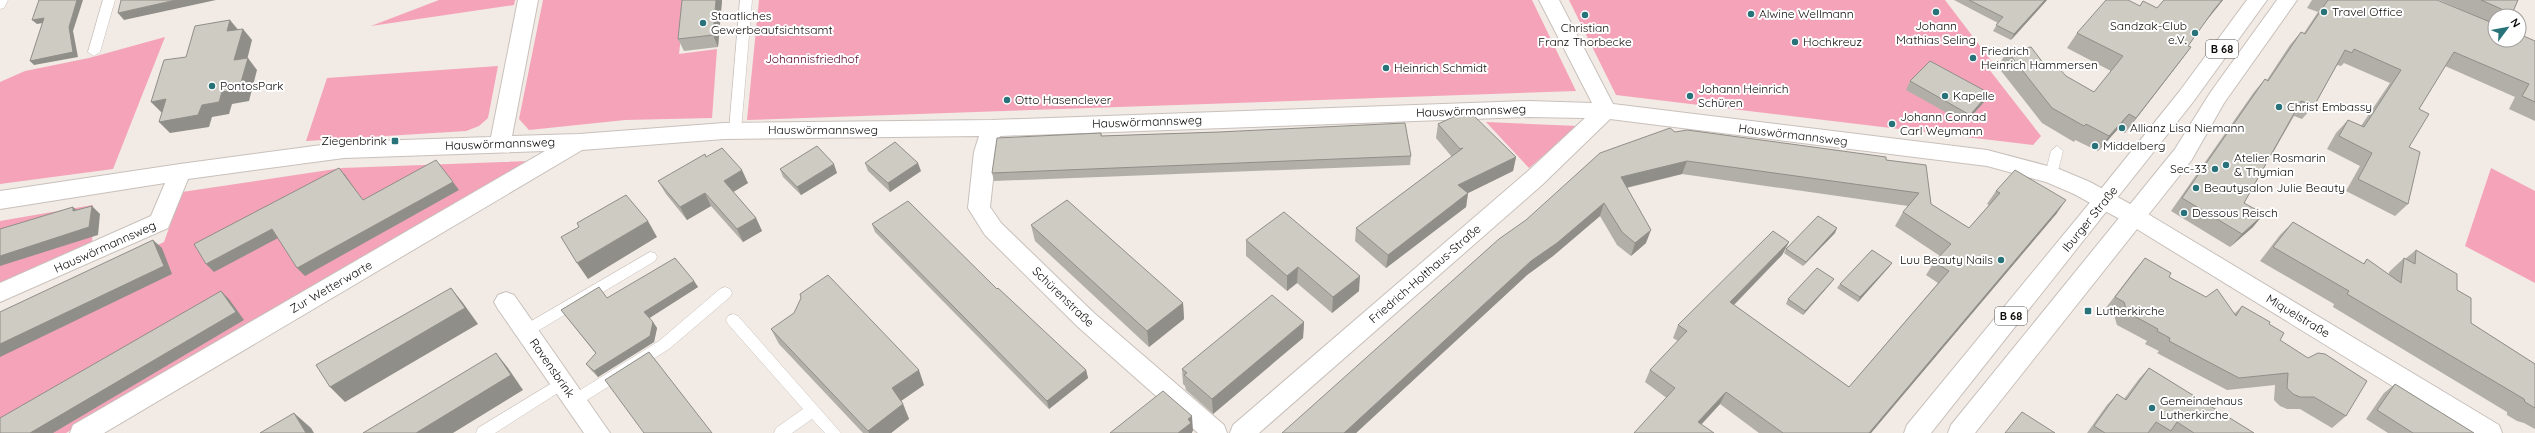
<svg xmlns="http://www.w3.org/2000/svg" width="2535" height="433" font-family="Quicksand,sans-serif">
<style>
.green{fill:#f4a3b9}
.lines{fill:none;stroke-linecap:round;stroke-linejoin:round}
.lane-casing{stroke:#c8c0bb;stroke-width:1}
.street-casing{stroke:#c8c0bb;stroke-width:2}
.primary-casing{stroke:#c8c0bb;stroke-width:2}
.lane{fill:#fff;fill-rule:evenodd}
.street{fill:#fff;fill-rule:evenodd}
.primary{fill:#fff;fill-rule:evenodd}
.wall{fill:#b1afa8}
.shaded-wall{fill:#908e88}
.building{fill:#cecbc3;stroke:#908e88}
.poi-dot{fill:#28727a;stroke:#fff;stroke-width:1.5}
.labels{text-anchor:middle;stroke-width:4;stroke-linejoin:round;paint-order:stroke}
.shield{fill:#fff;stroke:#565554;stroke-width:1}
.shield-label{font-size:11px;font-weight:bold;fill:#0e0c0a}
.poi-label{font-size:12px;fill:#0e0c0a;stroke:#fff;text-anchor:start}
.park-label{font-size:12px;fill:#570128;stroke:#fff}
.street-label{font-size:12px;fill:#0e0c0a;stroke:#fff}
</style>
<rect width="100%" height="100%" fill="#f2eae4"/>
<g class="green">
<path d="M439 0H515L514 5 371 26Z"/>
<path d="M543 0H685L679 54 717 49 712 118 625 120 529 130 519 119Z"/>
<path d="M759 0H1532L1576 91 747 120Z"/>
<path d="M1569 0H1945L1996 67 1988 68 2041 136 2033 145 1616 95Z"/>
<path d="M165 37 113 169 0 184V82L25 71 89 58Z"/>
<path d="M498 66 488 118 479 126 466 131 306 141 327 78Z"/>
<path d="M1486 122 1578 126 1529 168Z"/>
<path d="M531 161 66 433H0V320L164 242 182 192 342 168Z"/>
<path d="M2491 168 2535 191V283L2465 246Z"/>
<path d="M93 205 92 248 0 287V221Z"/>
</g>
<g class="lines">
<defs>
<g id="lane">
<path d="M0 0H8L4 8 0 9Z"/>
<path d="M103 0H115L100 52 94 56 88 52Z"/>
<path d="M740 0H752L741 131 735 136 729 131Z"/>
<path d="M2057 146 2063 151 2057 175 2051 180 2045 175 2051 151Z"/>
<path d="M650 252 655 253 657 257 655 261 531 335 526 337 521 335 519 331 521 327Z"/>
<path d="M725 287 730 289 732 293 730 297 669 349 579 405 574 407 569 405 567 401 569 397 659 341 720 289Z"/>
<path d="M733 314 738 316 841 433H825L812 419 792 433H774L776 428 803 409 728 324 726 320 728 316Z"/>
<path d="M562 377 567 379 569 383 567 387 495 433H476L478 428Z"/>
</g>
<g id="street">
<path d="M518 0H538L512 136 579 134 724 123 992 120 1529 101 1592 103 1539 0H1559L1613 104 1987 150 2059 169 2090 182 2143 211 2499 425 2502 433H2469L2127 223 2074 194 2046 182 1987 166 1610 119 1543 184 1259 433H1230L1233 425 1527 172 1585 118 1529 117 1000 136 996 152 990 207 1001 223 1094 313 1224 425 1227 433H1198L1078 327 985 235 968 208 974 152 979 136 724 139 582 150 104 433H70L73 425 545 151 344 158 188 179 168 228 0 302V283L151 216 165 183 0 209V191L180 164 344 142 491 137Z"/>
<path d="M506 292 514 295 610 433H584L498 309 494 302 498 295Z"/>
</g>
<g id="primary">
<path d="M2247 0H2267L2193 102 1931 433H1904L1907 425 2097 194 2179 92Z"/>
<path d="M2277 0H2297L2224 103 2191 161 1975 433H1948L1951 425 2175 149 2210 93Z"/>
</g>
</defs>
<use href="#lane" class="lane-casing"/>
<use href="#street" class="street-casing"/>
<use href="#primary" class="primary-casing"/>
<use href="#lane" class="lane"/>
<use href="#street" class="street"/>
<use href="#primary" class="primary"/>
</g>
<g class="wall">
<path d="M722 0 718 47 684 51 678 39Z"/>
<path d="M1954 0H2047L2011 40 1993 31 1998 23Z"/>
<path d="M2164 0H2223L2202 26 2188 46 2191 47 2179 63 2125 133 2118 129 2098 151 2075 140 2074 142 2042 123 1998 67 2007 51 2047 68 2066 76 2094 92 2111 71 2067 48 2077 33 2140 6 2157 8Z"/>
<path d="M2312 0H2437L2482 19 2439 0H2518L2511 16H2495V40L2535 41V121L2509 109 2515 97 2445 66 2419 109 2409 147 2408 204 2395 216 2346 191 2360 166 2327 149 2336 133 2348 120 2361 126 2390 83 2344 63 2341 66 2337 65 2314 106 2302 119 2294 116 2244 203 2253 227 2230 247 2171 211 2254 92 2265 79 2267 80 2290 45 2301 32 2304 33 2318 12 2307 8Z"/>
<path d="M1910 81 1984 102 1965 123 1906 90Z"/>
<path d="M1438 124 1516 157 1513 171 1468 193 1466 207 1386 268 1355 241 1356 228 1452 157 1436 138Z"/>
<path d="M1219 132 1411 156 1410 165 994 181 992 173 1101 133 1102 136Z"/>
<path d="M1675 132 1886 160 1931 204 1969 228 1989 205 1987 204 1996 191 2057 213 1871 433H1759L1720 404 1702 424 1645 382 1650 370 1678 341 1673 338 1678 325 1789 242 1782 255 1734 305 1849 387 1938 283 1926 275 1934 262 1940 256 1895 226 1903 212 1908 206 1682 174 1627 188 1646 243 1631 256 1617 245 1600 216 1553 256 1527 275 1356 433H1282Z"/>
<path d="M707 157 748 183 733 192 756 218 762 231 743 242 711 206 687 220 666 194 658 181Z"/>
<path d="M865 163 921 171 890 192 868 171Z"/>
<path d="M780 169 837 173 801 195 783 177Z"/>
<path d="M2293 222 2363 264 2367 259 2389 275V272L2404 258 2405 259 2416 250 2457 290 2471 323 2535 364V429L2524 423 2517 421 2507 415V412L2333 307 2334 304 2260 261 2280 235Z"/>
<path d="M872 224 997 289 1086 370 1088 378 1049 409 875 232Z"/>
<path d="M1031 225 1183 303 1184 319 1149 347 1035 241Z"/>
<path d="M1835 233 1803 266 1784 253 1786 249Z"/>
<path d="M1246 240 1359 291 1332 313 1297 283 1287 291 1246 256Z"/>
<path d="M2145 258 2169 277 2235 313 2242 306 2269 324 2280 340 2346 416 2332 428 2300 409H2287L2280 406 2274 400 2275 385 2227 390 2157 353 2159 351 2145 344 2147 341 2117 325 2114 315 2105 309 2134 271Z"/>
<path d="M1892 263 1889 267 1858 302 1837 288 1840 284Z"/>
<path d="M694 281 698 287 649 318 653 322 657 328 654 342 598 377 591 370 586 364 596 354 561 310 607 298Z"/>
<path d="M1831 283 1803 315 1786 304 1788 299Z"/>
<path d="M1304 322 1303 338 1213 414 1186 390 1185 386 1183 384 1182 369Z"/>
<path d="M771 329 924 385 901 401 903 404 909 419 891 433H863L779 344Z"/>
<path d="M2149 368 2254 433H2087L2107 405 2117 394 2124 399 2139 379Z"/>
<path d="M2395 384 2474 433H2388L2366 419 2384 393Z"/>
</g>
<g class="shaded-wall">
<path d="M77 0H83L73 31 78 57 34 65 30 61 69 27Z"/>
<path d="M176 0H216L124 20 118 13Z"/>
<path d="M716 0H722L718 47 713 35Z"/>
<path d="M2045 0H2047L2011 40 2014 34Z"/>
<path d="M2222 0H2223L2202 26 2213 11Z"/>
<path d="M44 18 48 22 37 24 32 20Z"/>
<path d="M230 20 240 32 227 31Z"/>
<path d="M243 29 252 40 244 72 234 60Z"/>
<path d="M2191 47 2179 63 2125 133 2136 118Z"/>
<path d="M248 58 257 70 249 101 232 104 229 114 212 117 209 127 170 133 159 122 202 105 222 92Z"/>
<path d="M1989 93 1984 102 1965 123 1970 115Z"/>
<path d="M166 99 162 113 151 102Z"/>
<path d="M2129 114 2118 129 2098 151 2109 136Z"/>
<path d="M1516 157 1513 171 1456 199 1458 185Z"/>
<path d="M1687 161 1682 174 1616 190 1621 177Z"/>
<path d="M918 163 921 171 890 192 888 183Z"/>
<path d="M834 164 837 173 801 195 797 187Z"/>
<path d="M339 168 346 176 369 209 363 200Z"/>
<path d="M742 170 748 183 730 194 724 181Z"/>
<path d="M453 182 459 190 305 276 297 268Z"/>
<path d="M705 193 711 206 687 220 680 207Z"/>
<path d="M1468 193 1466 207 1386 268 1388 255Z"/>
<path d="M2066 200 2057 213 1871 433H1869Z"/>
<path d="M1604 203 1600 216 1553 256 1527 275 1356 433H1344L1531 261Z"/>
<path d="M92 206 100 214 98 235 0 266V256Z"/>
<path d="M73 207 82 215 73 211Z"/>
<path d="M2264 214 2253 227 2230 247 2242 234Z"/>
<path d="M756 218 762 231 743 242 737 229Z"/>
<path d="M648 221 657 237 588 279 577 263Z"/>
<path d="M1837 228 1835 233 1803 266 1806 262Z"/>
<path d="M272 229 280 237 214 272 206 264Z"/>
<path d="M1651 230 1646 243 1631 256 1635 243Z"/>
<path d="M153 240 162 248 172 274 0 357V344Z"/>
<path d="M1789 242 1782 255 1724 315 1730 302Z"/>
<path d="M1892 263 1889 267 1858 302 1860 297Z"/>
<path d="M1298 267 1297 283 1287 291V276Z"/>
<path d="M1360 276 1359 291 1332 313 1333 297Z"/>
<path d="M1834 279 1831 283 1803 315 1805 311Z"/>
<path d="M694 281 698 287 648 319 644 312Z"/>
<path d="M451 288 463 303 478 324 345 402 330 387Z"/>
<path d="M221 291 229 299 244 320 53 433H30Z"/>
<path d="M1183 303 1184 319 1149 347 1147 331Z"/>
<path d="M653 322 657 328 654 342 598 377 594 371Z"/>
<path d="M1304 322 1303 338 1213 414 1212 399Z"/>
<path d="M496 353 508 368 523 390 453 433H416Z"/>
<path d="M919 370 924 385 898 403 892 388Z"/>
<path d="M1086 370 1088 378 1049 409 1047 401Z"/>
<path d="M1726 392 1720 404 1693 433 1698 422Z"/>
<path d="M903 404 909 419 891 433H869L868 431Z"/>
<path d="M294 413 311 428 314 433H306Z"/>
<path d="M1192 416 1193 431 1192 432V433H1178L1188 419Z"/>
</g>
<g class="building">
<path d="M39 0H77L69 27 73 52 30 61 44 18 32 20Z"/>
<path d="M121 0H176L118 13Z"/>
<path d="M682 0H716L713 35 678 39Z"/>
<path d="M1969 0H2045L2014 34 1996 25 2003 17Z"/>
<path d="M2106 0H2128L2140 6 2143 1 2157 8 2164 0H2222L2213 11 2188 46 2191 47 2136 118 2129 114 2109 136 2086 124 2084 126 2052 108 2007 51 2031 47 2047 68 2057 66 2066 76 2094 92 2123 56 2077 33Z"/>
<path d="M2328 0H2437L2495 24V40H2519V34L2535 41V102L2522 96 2529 84 2454 52 2419 109 2429 114 2409 147 2420 152 2408 204 2358 179 2372 153 2339 136 2348 120 2364 127 2401 70 2354 49 2352 53 2345 50 2314 106 2301 101 2244 203 2264 214 2242 234 2182 198 2265 79 2268 81 2301 32 2305 34Z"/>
<path d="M2481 0H2518L2511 16H2509L2508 12Z"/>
<path d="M230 20 227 31 243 29 234 60 248 58 239 89 222 92 219 102 202 105 198 115 159 122 166 99 151 102 164 60 186 57 195 26Z"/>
<path d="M1930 61 1989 93 1970 115 1910 81Z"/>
<path d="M1468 110 1516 157 1458 185 1468 193 1388 255 1356 228 1463 148 1460 149 1438 124Z"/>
<path d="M1405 123 1411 156 992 173 997 138 1101 133V136L1219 132Z"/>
<path d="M1670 128 1675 132 1687 130 1813 147 1886 157V160L1926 165 1931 204 1969 228 2000 193 1996 191 2015 170 2066 200 1869 433H1783L1726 392 1698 422 1714 433H1634L1675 388 1650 370 1687 331 1678 325 1773 231 1789 242 1730 302 1849 387 1949 271 1934 262 1951 244 1903 212 1919 193 1687 161 1621 177 1651 230 1635 243 1622 232 1604 203 1557 243 1531 261 1344 433H1282L1499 239 1526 220 1600 153Z"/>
<path d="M895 142 918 163 888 183 865 163Z"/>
<path d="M817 146 834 164 797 187 780 169Z"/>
<path d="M722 148 742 170 724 181 756 218 737 229 705 193 680 207 658 181 705 154 706 157Z"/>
<path d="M436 160 453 182 297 268 272 229 206 264 194 244 339 168 363 200Z"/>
<path d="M626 195 648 221 577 263 561 237 579 227 577 223Z"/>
<path d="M1067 200 1183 303 1147 331 1031 225Z"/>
<path d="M908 201 997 289 998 288 1086 370 1047 401 872 224Z"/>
<path d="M92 206 89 227 0 256V229L73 207V211Z"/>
<path d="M1284 212 1360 276 1333 297 1298 267 1287 276 1246 240Z"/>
<path d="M1818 216 1837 228 1806 262 1786 249Z"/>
<path d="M2293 222 2364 264 2367 259 2401 283 2404 258 2415 264 2416 250 2457 274V290L2471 298V323L2535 364V408L2525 402 2524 399 2347 294 2349 291 2273 247Z"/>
<path d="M153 240 164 266 0 344V312Z"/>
<path d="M1872 250 1892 263 1860 297 1840 284Z"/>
<path d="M675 258 694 281 644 312 653 322 650 336 594 371 586 364 596 353 561 310 599 287 607 298Z"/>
<path d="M2145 258 2171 273 2169 277 2206 297 2217 289 2236 316 2242 306 2270 322 2269 324 2284 333 2280 340 2308 358 2318 353 2325 354 2367 381 2346 416 2314 397H2300L2293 394 2287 388 2288 373 2239 378 2169 341 2170 338 2157 331 2158 329 2127 312 2124 302 2115 297Z"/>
<path d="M1817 268 1834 279 1805 311 1788 299Z"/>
<path d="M828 275 919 370 892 388 903 404 868 431 771 329 794 313 801 298 800 294Z"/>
<path d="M451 288 465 308 330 387 316 365Z"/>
<path d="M221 291 236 312 30 433H0V418Z"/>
<path d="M1272 295 1304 322 1212 399 1184 375 1187 373 1182 369Z"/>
<path d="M649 352 712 433H644L605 380Z"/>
<path d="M496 353 511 375 416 433H363Z"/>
<path d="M2149 368 2254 433H2194L2177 422 2171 431 2156 422 2148 433H2105L2094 426 2117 394 2126 400Z"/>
<path d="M2395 384 2474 433H2413L2377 410Z"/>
<path d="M1163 391 1192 416 1188 419 1191 423 1178 433H1110Z"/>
<path d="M2022 412 2055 433H2005Z"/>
<path d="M294 413 306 433H260Z"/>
</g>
<g class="poi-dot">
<circle cx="1936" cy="12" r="4"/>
<circle cx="2324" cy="12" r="4"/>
<circle cx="1751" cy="14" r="4"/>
<circle cx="1585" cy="15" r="4"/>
<circle cx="703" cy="23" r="4"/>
<circle cx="2195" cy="33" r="4"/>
<circle cx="1795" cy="42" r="4"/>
<circle cx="1973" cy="58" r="4"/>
<circle cx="1386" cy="68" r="4"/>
<circle cx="212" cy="86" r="4"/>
<circle cx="1690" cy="96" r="4"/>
<circle cx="1945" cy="96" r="4"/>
<circle cx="1007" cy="100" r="4"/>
<circle cx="2279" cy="107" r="4"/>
<circle cx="1892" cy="124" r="4"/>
<circle cx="2122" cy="128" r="4"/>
<rect x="391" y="137" width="8" height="8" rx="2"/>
<circle cx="2095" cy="146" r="4"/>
<circle cx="2226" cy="165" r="4"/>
<circle cx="2215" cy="169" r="4"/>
<circle cx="2196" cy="188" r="4"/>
<circle cx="2184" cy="213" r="4"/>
<circle cx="2001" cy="260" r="4"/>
<rect x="2084" y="307" width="8" height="8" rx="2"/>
<circle cx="2152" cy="408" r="4"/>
</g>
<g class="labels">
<g class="shield">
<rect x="2206" y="40" width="32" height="18" rx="3"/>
<rect x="1995" y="307" width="32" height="18" rx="3"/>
</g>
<g class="shield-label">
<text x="2222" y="53">B 68</text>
<text x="2011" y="320">B 68</text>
</g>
<g class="poi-label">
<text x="2332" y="16">Travel Office</text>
<text x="1759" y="18">Alwine Wellmann</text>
<text x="711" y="20">Staatliches<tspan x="711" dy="14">Gewerbeaufsichtsamt</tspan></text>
<text x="1936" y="30" text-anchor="middle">Johann<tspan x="1936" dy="14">Mathias Seling</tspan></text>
<text x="2187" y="30" text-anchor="end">Sandzak-Club<tspan x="2187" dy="14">e.V.</tspan></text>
<text x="1585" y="32" text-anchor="middle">Christian<tspan x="1585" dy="14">Franz Thorbecke</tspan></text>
<text x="1803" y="46">Hochkreuz</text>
<text x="1981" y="55">Friedrich<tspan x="1981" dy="14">Heinrich Hammersen</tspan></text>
<text x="1394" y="72">Heinrich Schmidt</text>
<text x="220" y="90">PontosPark</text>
<text x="1698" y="93">Johann Heinrich<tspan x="1698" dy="14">Schüren</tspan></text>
<text x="1953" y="100">Kapelle</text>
<text x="1015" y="104">Otto Hasenclever</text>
<text x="2287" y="111">Christ Embassy</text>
<text x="1900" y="121">Johann Conrad<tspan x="1900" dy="14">Carl Weymann</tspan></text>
<text x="2130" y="132">Allianz Lisa Niemann</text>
<text x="387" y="145" text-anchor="end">Ziegenbrink</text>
<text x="2103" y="150">Middelberg</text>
<text x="2234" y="162">Atelier Rosmarin<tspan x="2234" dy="14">&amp; Thymian</tspan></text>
<text x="2207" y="173" text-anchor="end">Sec-33</text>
<text x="2204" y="192">Beautysalon Julie Beauty</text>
<text x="2192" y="217">Dessous Reisch</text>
<text x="1993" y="264" text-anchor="end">Luu Beauty Nails</text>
<text x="2096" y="315">Lutherkirche</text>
<text x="2160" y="405">Gemeindehaus<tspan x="2160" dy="14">Lutherkirche</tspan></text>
</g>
<g class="park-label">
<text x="812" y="63">Johannisfriedhof</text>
</g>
<g class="street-label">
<text transform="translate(1471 111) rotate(-2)" y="4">Hauswörmannsweg</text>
<text transform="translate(1147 122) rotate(-2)" y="4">Hauswörmannsweg</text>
<text x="823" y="134">Hauswörmannsweg</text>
<text transform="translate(1793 135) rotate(7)" y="4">Hauswörmannsweg</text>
<text transform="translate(500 144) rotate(-2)" y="4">Hauswörmannsweg</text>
<text transform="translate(2090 219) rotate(-51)" y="4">Iburger Straße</text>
<text transform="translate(105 247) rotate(-24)" y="4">Hauswörmannsweg</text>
<text transform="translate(1425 274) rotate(-41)" y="4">Friedrich-Holthaus-Straße</text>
<text transform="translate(331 287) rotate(-30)" y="4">Zur Wetterwarte</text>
<text transform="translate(1063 297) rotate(44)" y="4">Schürenstraße</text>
<text transform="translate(2298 316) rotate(31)" y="4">Miquelstraße</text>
<text transform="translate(552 368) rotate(55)" y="4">Ravensbrink</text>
</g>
</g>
<g transform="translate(2507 28) rotate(58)"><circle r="19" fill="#ffffff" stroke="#9f9e9d"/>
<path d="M0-3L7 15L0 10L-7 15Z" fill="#28727a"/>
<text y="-6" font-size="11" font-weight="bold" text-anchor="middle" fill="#0e0c0a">N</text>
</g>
</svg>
